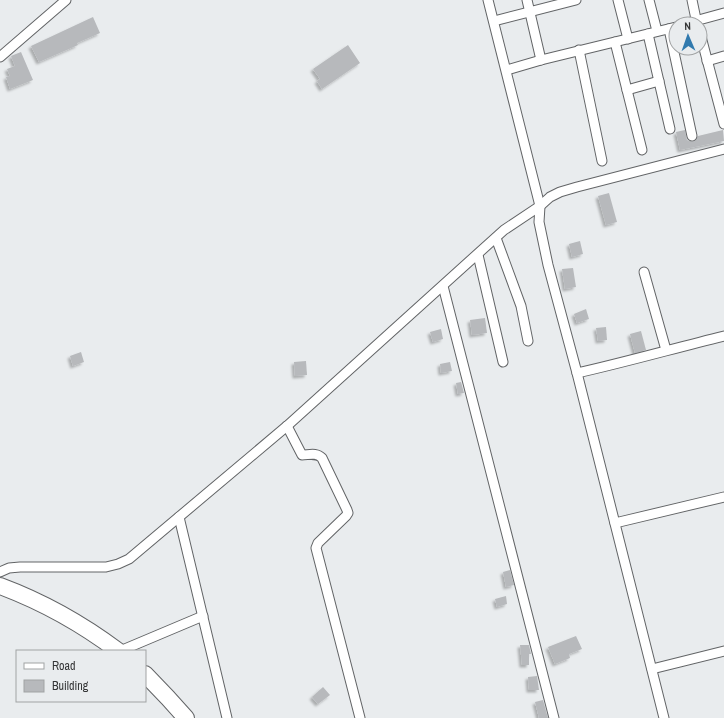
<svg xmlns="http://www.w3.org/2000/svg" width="724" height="718" font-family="'Archivo Narrow',sans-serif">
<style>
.building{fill:#b7b9bc;filter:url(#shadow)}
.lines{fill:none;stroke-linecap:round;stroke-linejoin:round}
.street-casing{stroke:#626466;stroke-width:11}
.highway-casing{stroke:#626466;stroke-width:18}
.street{stroke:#fff;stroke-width:9}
.highway{stroke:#fff;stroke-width:16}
</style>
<defs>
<filter id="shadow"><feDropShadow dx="-2.5" dy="2.5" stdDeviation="1" flood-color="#0004"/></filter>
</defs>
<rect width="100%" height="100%" fill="#e9ecee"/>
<g class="building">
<path d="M93 17 100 33 77 43 78 45 39 62 31 46Z"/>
<path d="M348 45 360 63 322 89 317 81 320 79 313 69Z"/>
<path d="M21 52 33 80 10 89 6 77 10 76 7 69 15 66 11 56Z"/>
<path d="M685 130 687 140 693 142 696 140 698 136 723 130 724 141 680 150 676 132Z"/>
<path d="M609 193 617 222 606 225 598 196Z"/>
<path d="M580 241 583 254 572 257 569 244Z"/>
<path d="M573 268 576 287 565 289 562 269Z"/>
<path d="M586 309 589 319 577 323 574 314Z"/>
<path d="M485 318 487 333 472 335 470 320Z"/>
<path d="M606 327 607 340 598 341 596 328Z"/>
<path d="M441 329 443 339 433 342 430 332Z"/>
<path d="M641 331 646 350 635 353 630 334Z"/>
<path d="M81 352 84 362 73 366 70 356Z"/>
<path d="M306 361 307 375 295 376 294 362Z"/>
<path d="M450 362 452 371 441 373 440 364Z"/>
<path d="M461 382 464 393 458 394 456 383Z"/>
<path d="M510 570 514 585 506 587 503 572Z"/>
<path d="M506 596 507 604 497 607 495 599Z"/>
<path d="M576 636 582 649 569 654 570 658 555 664 548 647Z"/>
<path d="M520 645H529L531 654H529V665H522Z"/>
<path d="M537 676 539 690H529L528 677Z"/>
<path d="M323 687 330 695 318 704 312 697Z"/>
<path d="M543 700 548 718H539L535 702Z"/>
</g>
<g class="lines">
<defs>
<g id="street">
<path d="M488 0 540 206 539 222 548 265 577 373 664 718"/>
<path d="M527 0 541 60"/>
<path d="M618 0 628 39"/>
<path d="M649 0 657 31"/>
<path d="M692 0 697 24"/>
<path d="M494 21 576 0"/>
<path d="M684 24 724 13"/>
<path d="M669 29 692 136"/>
<path d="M700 33 724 124"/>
<path d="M648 34 670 129"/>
<path d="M615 42 642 150"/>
<path d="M579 50 602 161"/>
<path d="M0 57 66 0"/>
<path d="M707 61 724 56"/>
<path d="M507 70 541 60 676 27"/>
<path d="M627 90 659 81"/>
<path d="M496 238 521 306 528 341"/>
<path d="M478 255 503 362"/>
<path d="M644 272 666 350"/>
<path d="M443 286 554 718"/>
<path d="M577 373C626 362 675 348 724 336"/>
<path d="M287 426 302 455C309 455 316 452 322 458L347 510 348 513 346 516 318 543 316 548 360 718"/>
<path d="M179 517 227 718"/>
<path d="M615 523 724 497"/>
<path d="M0 572 9 568 20 567H106L118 564 129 559 287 426 504 230 540 206 550 197 560 192 577 187 724 149"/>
<path d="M120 651 203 616"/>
<path d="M652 669 724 651"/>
</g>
<g id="highway">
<path d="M0 586C43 602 82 624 118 651"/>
<path d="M145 674 168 698 186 718"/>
</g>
</defs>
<use href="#street" class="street-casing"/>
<use href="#highway" class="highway-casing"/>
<use href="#street" class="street"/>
<use href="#highway" class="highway"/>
</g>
<rect x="16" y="650" width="130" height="52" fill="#e9ecee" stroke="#a1a3a4"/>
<rect x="24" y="663" width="20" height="6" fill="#ffffff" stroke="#a1a3a4"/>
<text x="52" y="670" font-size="12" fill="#343536">Road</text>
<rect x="24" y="680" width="20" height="12" fill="#b7b9bc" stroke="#a1a3a4"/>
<text x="52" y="690" font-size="12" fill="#343536">Building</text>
<g transform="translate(688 36) rotate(358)"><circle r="19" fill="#e9ecee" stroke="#a1a3a4"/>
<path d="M0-3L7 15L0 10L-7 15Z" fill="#317aae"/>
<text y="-6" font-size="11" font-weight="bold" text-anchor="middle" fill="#343536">N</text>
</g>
</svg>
